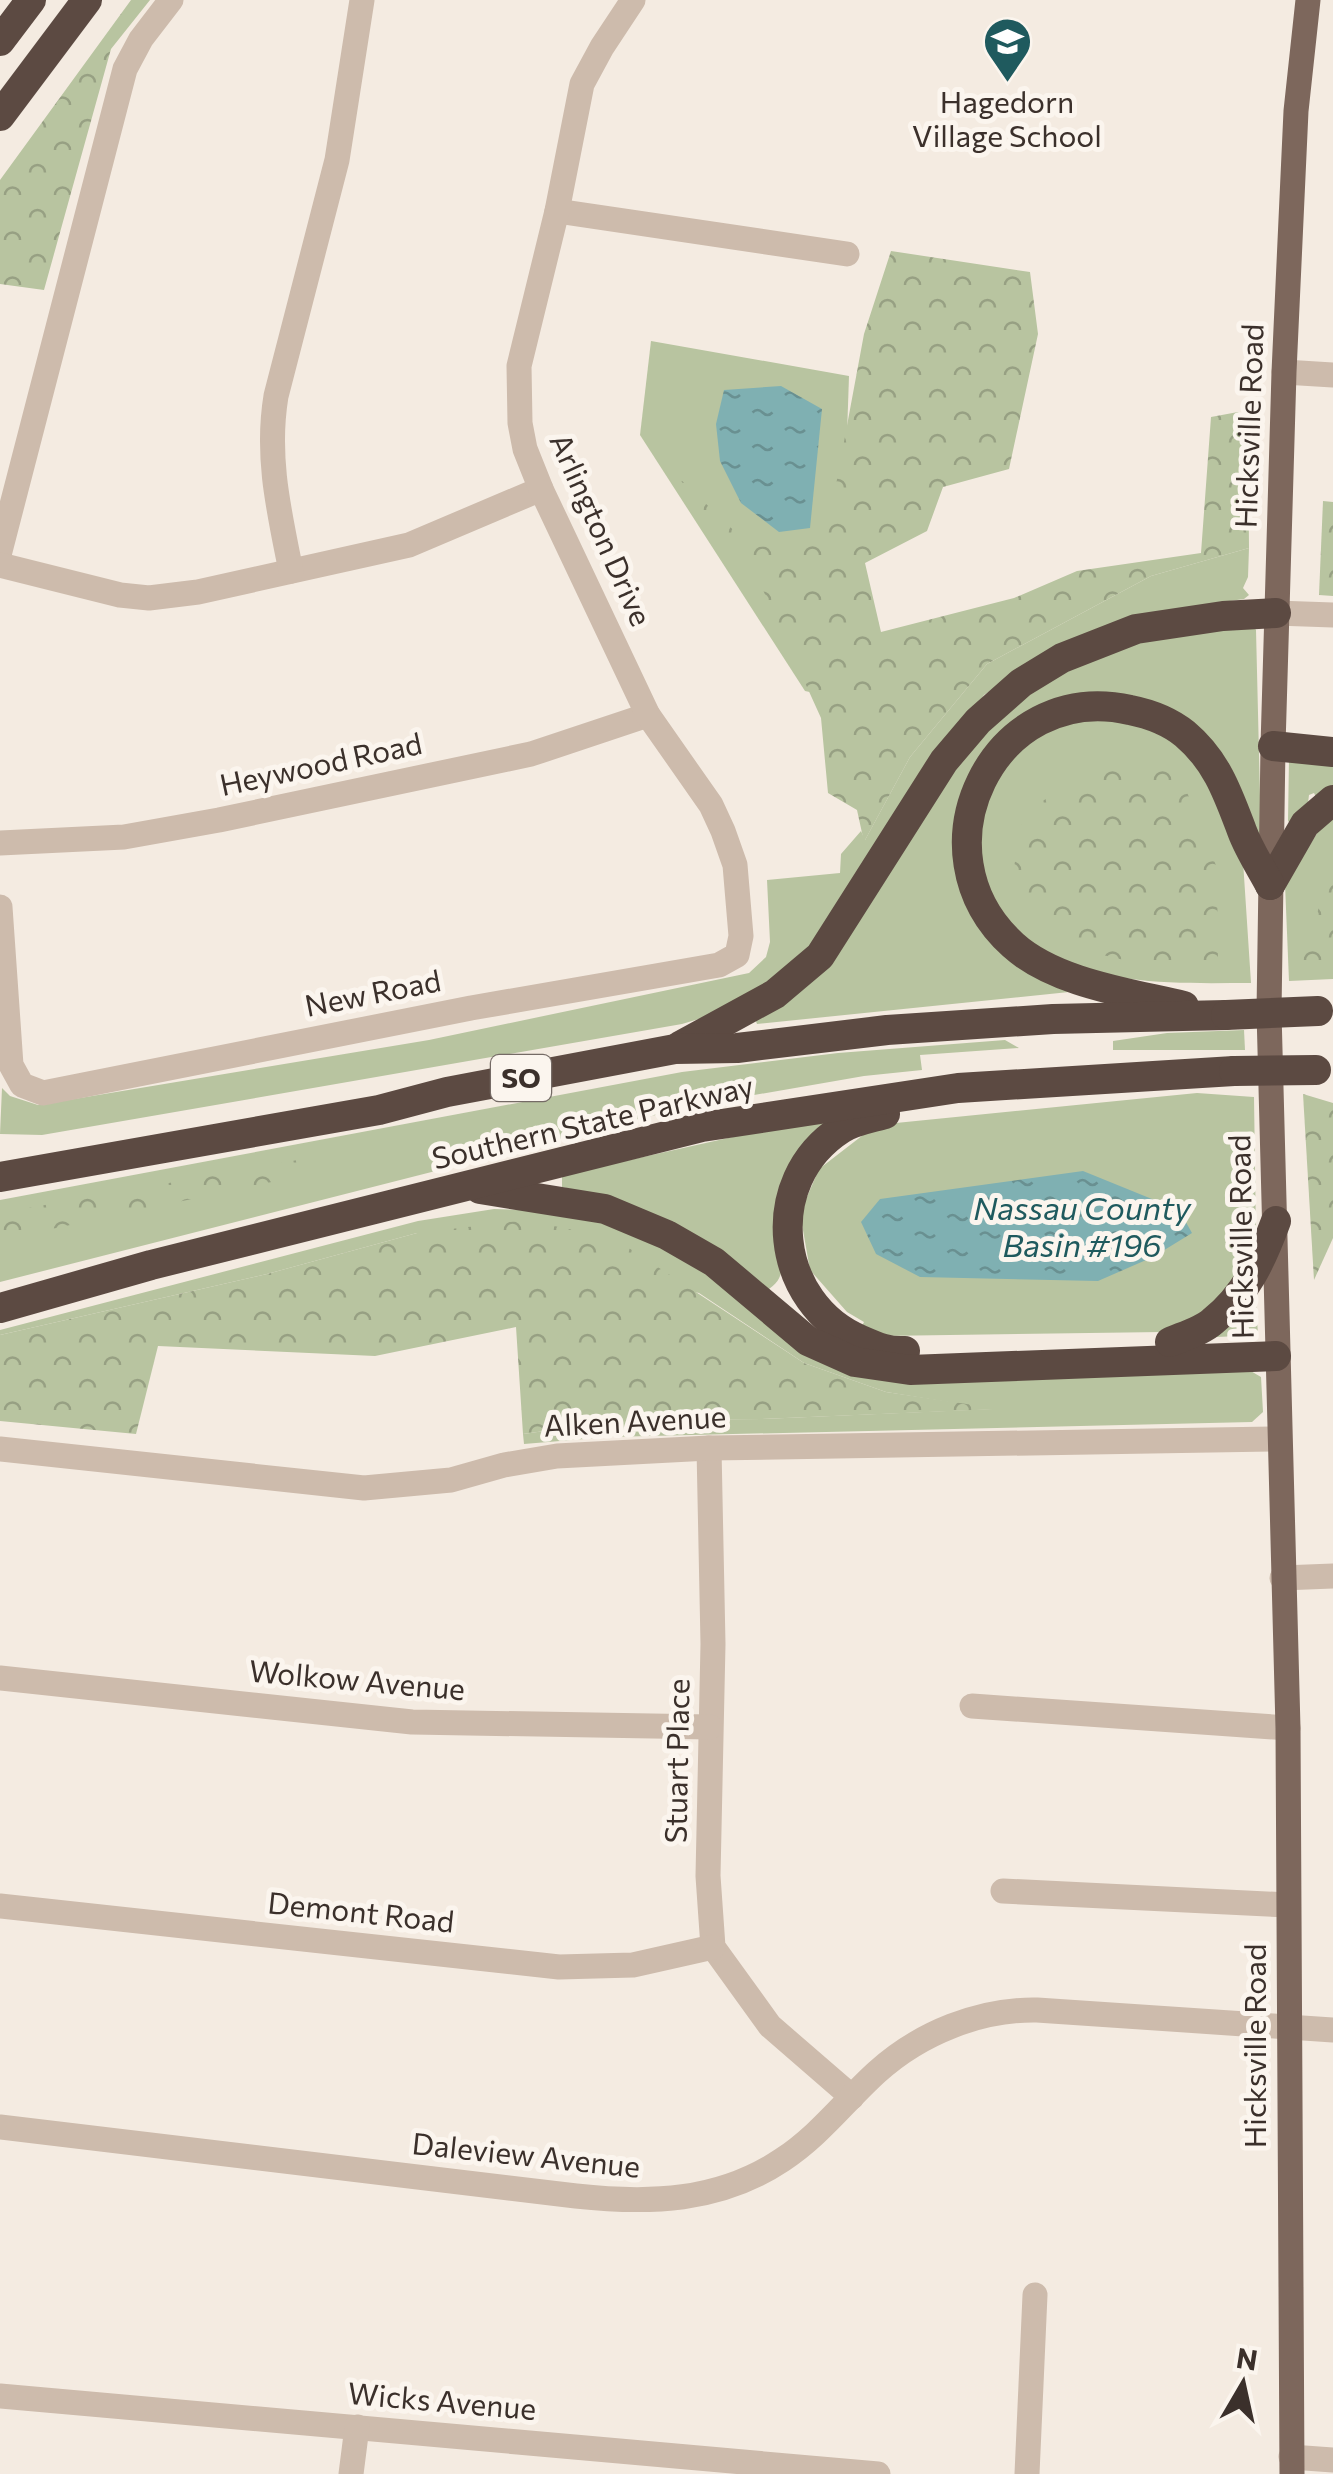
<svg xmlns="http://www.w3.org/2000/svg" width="1333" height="2474" font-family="Commissioner,sans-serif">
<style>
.green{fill:#b8c4a0}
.forest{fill:url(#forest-crowns)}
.water{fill:url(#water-ripples)}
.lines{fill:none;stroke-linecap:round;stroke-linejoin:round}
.minor{stroke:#cdbbac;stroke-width:25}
.major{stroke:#7d675c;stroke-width:25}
.highway{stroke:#5c4a42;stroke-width:30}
.highway-bridge{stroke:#5c4a42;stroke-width:30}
.labels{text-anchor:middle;stroke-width:10;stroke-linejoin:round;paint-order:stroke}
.shield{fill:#fbf5ee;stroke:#756b66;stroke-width:2.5}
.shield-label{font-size:28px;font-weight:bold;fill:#3b302b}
.poi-label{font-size:30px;fill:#3b302b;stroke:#fbf5ee}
.street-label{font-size:30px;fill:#3b302b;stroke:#fbf5ee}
.water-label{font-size:32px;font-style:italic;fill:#1f5a5e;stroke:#fbf5ee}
</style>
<defs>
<pattern id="forest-crowns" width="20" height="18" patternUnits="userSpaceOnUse" patternTransform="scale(2.5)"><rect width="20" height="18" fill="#b8c4a0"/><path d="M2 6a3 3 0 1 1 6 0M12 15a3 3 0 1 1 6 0" fill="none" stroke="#97a083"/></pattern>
<pattern id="water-ripples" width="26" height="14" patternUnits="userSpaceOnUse" patternTransform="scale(2.5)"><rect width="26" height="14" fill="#7fb0b2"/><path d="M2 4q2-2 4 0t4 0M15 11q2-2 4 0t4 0" fill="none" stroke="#699091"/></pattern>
</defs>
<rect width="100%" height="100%" fill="#f4ebe1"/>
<g class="green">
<path d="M651 341 849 376 838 698 805 691 640 435Z"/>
<path d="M1249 548 1248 577 1243 588 1249 595 1244 599 1208 604 1050 651 984 695 894 815 807 954 729 1010 682 1024 42 1135 0 1134 2 1088 10 1096 38 1105 429 1040 749 973 766 957 770 942 767 880 840 873 841 854 861 831 865 840 910 757 987 664 1151 576Z"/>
<path d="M1252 624 1256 630 1261 837 1258 846 1235 776 1125 696 985 753 966 887 1069 992 757 1024 754 1016 989 718 1094 649Z"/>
<path d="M1082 713 1146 720 1196 751 1243 861 1251 983C1185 983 1109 987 1049 954 965 907 953 810 1020 743 1034 729 1063 721 1082 713Z"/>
<path d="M1289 759H1333V785L1316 797 1314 793 1309 795 1308 803 1291 824 1288 821Z"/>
<path d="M1333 808V979L1289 981 1285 884Z"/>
<path d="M1244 1030 1245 1050H1113V1041L1167 1033Z"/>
<path d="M1005 1040 1019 1048 920 1055 922 1070 864 1076 691 1106 0 1282V1200L682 1072 838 1053Z"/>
<path d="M1197 1093 1254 1097 1256 1238 1226 1302 1162 1332 881 1336 861 1328 864 1322 847 1312 810 1270 800 1213 819 1169 876 1125Z"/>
<path d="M823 1117 828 1127C809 1144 787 1163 780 1189 776 1200 775 1217 775 1228 776 1254 794 1274 766 1291L615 1199 562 1187V1175Z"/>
<path d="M494 1209 557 1211 625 1224 706 1263 817 1355 1249 1370 1261 1377 1263 1412 1252 1422 608 1437 524 1444 523 1434 623 1420 762 1419 992 1409 886 1392 804 1363 699 1293 417 1233 267 1274 0 1335V1330L418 1221Z"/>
<path d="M1255 1285 1258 1335 1197 1338Z"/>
</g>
<g class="forest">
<path d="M131 0H150L111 49 44 290 0 284V180Z"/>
<path d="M891 251 1030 272 1038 334 1009 469 943 487 927 531 865 563 881 632 1014 598 1077 571 1201 553 1211 417 1238 412 1248 428 1249 548 1151 576 987 664 910 757 864 842 857 810 828 793 821 718 763 590 679 478 751 547 825 544 864 334Z"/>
<path d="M1323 501 1333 502V596L1319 595Z"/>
<path d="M1132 759 1179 772 1217 868 1218 969 1145 965 1086 951 1042 921 1014 867 1024 813 1077 779Z"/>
<path d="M1333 860V971H1331L1302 964Z"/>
<path d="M1303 1094 1333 1103V1238L1314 1280Z"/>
<path d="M320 1156 318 1172 0 1240V1213Z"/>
<path d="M526 1220 615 1239 804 1363 886 1392 1000 1409 762 1419 623 1420 523 1434 516 1327 375 1356 158 1346 136 1434 0 1421V1335L267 1274 417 1233Z"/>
</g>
<g class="water">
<path d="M781 386 822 409 810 528 779 532 741 503 720 461 716 424 724 390Z"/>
<path d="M1083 1171 1179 1210 1192 1233 1153 1257 1098 1281 920 1277 876 1254 861 1222 880 1199Z"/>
</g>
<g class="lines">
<g class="minor">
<path d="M557 211 847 254"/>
<path d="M1284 372 1333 375"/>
<path d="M0 551 125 69 141 39 171 0"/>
<path d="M0 565 120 595 149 598 198 592 409 545 541 489"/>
<path d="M291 571C279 511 266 457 276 396L337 160 362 0"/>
<path d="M1276 613 1333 615"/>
<path d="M0 843 124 837 219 820 531 754 648 715"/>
<path d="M0 907 11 1065 22 1085 43 1093 471 1008 719 965 737 955 741 936 735 865 723 831 711 805 648 715 541 489 525 449 520 423 519 366 557 211 582 84 602 47 633 0"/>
<path d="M709 1448 713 1644 708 1876 713 1947 770 2026 852 2097"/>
<path d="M0 1449 364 1488 451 1480 504 1465 557 1456 709 1448 1279 1439"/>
<path d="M1282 1578 1333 1576"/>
<path d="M0 1678 412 1722 710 1727"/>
<path d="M972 1706 1288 1728"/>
<path d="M1003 1891 1288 1905"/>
<path d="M0 1906 559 1967 633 1965 713 1947"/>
<path d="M0 2127 576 2196C649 2204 719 2202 782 2160 819 2136 845 2101 877 2072 920 2033 980 2009 1037 2010L1333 2030"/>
<path d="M0 2396 878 2474"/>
<path d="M1291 2457 1333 2460"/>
<path d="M351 2474 357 2427"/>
<path d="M1027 2474 1035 2295"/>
</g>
<path class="major" d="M1292 2474 1288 1728 1269 1012 1273 746 1284 372 1296 111 1308 0"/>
<g class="highway">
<path d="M0 41 31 0"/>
<path d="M0 116 87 0"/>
<path d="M1273 746 1333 752"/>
<path d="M1270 885 1305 824 1333 800"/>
<path d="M1184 1006C1130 993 1055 983 1013 945 910 852 993 679 1130 710 1150 714 1169 721 1185 734 1217 761 1228 794 1242 831 1249 850 1261 868 1270 885"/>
<path d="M680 1046 775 994 820 956 944 761 978 721 1021 683 1062 658 1136 629 1223 616 1276 613"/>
<path d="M885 1114C871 1118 853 1121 841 1129 760 1181 775 1304 861 1340 877 1347 888 1352 905 1351"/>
<path d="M0 1177 379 1110 447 1092 675 1049 737 1048 887 1030 1053 1019 1226 1015"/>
<path d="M480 1189 605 1209 667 1235 714 1262 808 1341 855 1362 910 1370 1276 1356"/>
<path d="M0 1308 151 1265 702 1127 958 1088 1234 1071"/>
<path d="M1170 1342C1184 1336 1202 1331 1213 1321 1246 1295 1262 1259 1276 1221"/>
</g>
<g class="highway-bridge">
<path d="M1226 1015 1318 1011"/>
<path d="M1234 1071 1316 1070"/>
</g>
</g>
<defs>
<symbol id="school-pin" viewBox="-11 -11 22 30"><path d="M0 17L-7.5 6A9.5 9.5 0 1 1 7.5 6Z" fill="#1f5a5e" stroke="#fbf5ee"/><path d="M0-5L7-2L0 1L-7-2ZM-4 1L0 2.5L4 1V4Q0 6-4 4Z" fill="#fff"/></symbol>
</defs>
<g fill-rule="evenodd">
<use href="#school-pin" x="980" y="14" width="55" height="75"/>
</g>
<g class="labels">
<rect class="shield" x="491" y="1055" width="60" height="46" rx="8"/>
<g class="shield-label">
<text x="521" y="1088">SO</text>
</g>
<g class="poi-label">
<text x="1007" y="113">Hagedorn<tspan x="1007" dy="34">Village School</tspan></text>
</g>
<g class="street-label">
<text transform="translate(1250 426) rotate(-88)" y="10">Hicksville Road</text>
<text transform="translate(600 530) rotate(66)" y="10">Arlington Drive</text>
<text transform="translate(321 765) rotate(-12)" y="10">Heywood Road</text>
<text transform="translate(373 994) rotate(-11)" y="10">New Road</text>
<text transform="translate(593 1123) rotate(-13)" y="10">Southern State Parkway</text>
<text transform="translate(1242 1237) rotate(-91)" y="10">Hicksville Road</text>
<text transform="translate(635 1422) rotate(-3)" y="10">Alken Avenue</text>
<text transform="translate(357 1681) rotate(5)" y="10">Wolkow Avenue</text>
<text transform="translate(678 1761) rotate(-89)" y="10">Stuart Place</text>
<text transform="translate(361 1913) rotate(6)" y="10">Demont Road</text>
<text transform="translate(1256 2046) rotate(-90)" y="10">Hicksville Road</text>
<text transform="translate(526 2156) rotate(6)" y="10">Daleview Avenue</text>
<text transform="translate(442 2402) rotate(5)" y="10">Wicks Avenue</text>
</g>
<g class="water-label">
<text x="1082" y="1220">Nassau County<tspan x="1082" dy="37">Basin #196</tspan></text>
</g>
</g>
<g transform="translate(1243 2384) rotate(9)" stroke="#fbf5ee" stroke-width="8" paint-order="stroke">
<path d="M0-8L18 38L0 25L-18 38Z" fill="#3b302b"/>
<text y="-15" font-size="28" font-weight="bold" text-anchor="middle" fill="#3b302b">N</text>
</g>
</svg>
